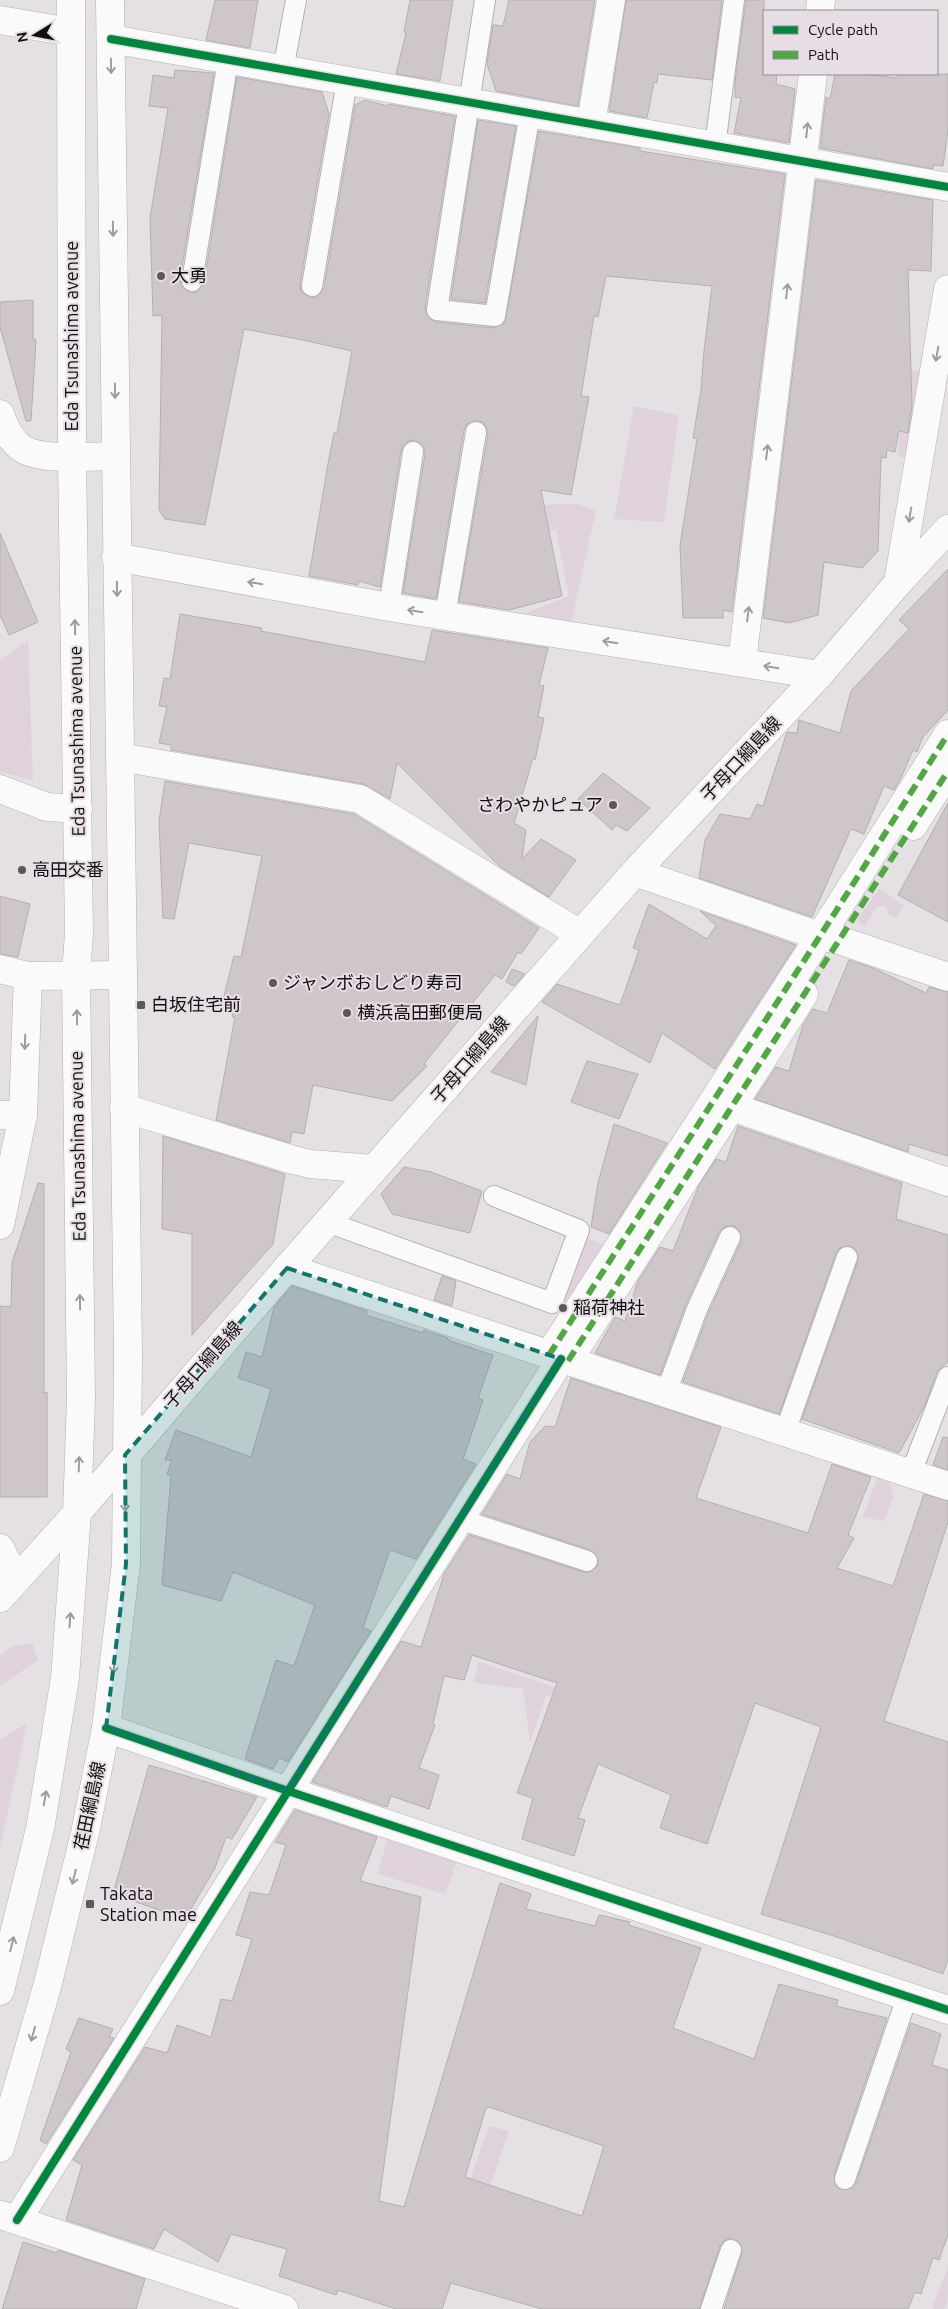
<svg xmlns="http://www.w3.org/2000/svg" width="948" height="2309" font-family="Ubuntu,'Noto Sans JP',sans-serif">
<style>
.green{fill:#e0d2dc}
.building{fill:#cfc6cc;stroke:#b2afb2;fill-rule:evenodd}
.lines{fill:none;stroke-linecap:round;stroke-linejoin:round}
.lane-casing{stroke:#b4b1b3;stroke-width:22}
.street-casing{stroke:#b4b1b3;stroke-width:29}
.secondary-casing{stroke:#b4b1b3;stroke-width:29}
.lane{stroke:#fbfafb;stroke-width:20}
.street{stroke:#fbfafb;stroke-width:28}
.secondary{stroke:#fbfafb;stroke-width:28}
.quiet{stroke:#51a842;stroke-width:6;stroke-dasharray:12 6;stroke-linecap:butt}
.cycleway-casing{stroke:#e6dee4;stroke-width:11}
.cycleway{stroke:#00873e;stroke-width:8}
.oneway{stroke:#9e9c9d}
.marked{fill:#0f766e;fill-opacity:0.2;stroke:#0f766e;stroke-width:4;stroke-dasharray:10 6;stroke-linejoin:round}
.poi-dot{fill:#5c585a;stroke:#e6dee4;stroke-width:2}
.labels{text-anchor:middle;stroke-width:4;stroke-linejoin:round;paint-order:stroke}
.poi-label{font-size:18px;fill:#120f11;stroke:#e6dee4;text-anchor:start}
.street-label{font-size:18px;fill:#120f11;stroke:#e6dee4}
</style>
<rect width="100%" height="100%" fill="#e4e0e3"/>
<g class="green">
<path d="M881 371H921L905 457 897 456 906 391Z"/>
<path d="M634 406 679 415 664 522 614 519Z"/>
<path d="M577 504 596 510 571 623 523 614 569 596 556 530 534 532V505Z"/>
<path d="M28 640 33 780 0 772V660Z"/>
<path d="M879 889 904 906 896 918 889 915 886 906H877L865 926 857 920Z"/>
<path d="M585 1237 607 1246 565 1313 559 1305 577 1268 574 1253Z"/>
<path d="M878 1475 888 1479 893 1497 884 1521 863 1517Z"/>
<path d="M32 1643 38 1660 0 1686V1656L12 1646Z"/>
<path d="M479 1662 610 1706 607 1713 546 1695 530 1742 523 1689 473 1682Z"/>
<path d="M27 1723 0 1848V1740Z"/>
<path d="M387 1840 457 1861 445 1894 378 1874Z"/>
<path d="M489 2126 509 2131 460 2274 439 2266Z"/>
<path d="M948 2267V2299L944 2309H932Z"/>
</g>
<g class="building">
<path d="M215 0H258L250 48 206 40Z"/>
<path d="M410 0H453L440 81 396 74 406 33 404 32Z"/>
<path d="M509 0H595L578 106 496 91 487 64 493 25 503 26Z"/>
<path d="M626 0H722L712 80 658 74 657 83 654 82 647 118 609 111Z"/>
<path d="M746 0H764V74H777L776 84 795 89 789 143 734 133 741 98 735 97V82Z"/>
<path d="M175 70 214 73 180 279 181 286 190 293 197 292 204 283 237 77 322 92 329 114 300 284 301 291 310 298 317 297 324 288 355 105 365 100 388 106 389 104 455 116 425 308 430 319 436 322 494 328 505 323 539 131 640 148V151L785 174 732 612 723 610V618H683L680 545 697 439 693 438 701 390 704 351 712 286 606 276 598 317 594 316 581 396 589 397 571 495 541 490 562 596 509 610 459 602 488 434 484 423 477 420 467 424 464 430 436 599 403 593 425 454 424 447 415 440 408 441 401 450 380 587 359 581 358 585 309 576 329 458 334 433H337L352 351 298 339 244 329 205 525 165 519 159 510 162 315 153 316 150 218 168 108 149 106 153 75 174 78Z"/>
<path d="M835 74H866L896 78 900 74H948V130L943 166 933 165V169L820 148 826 97 830 99Z"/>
<path d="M478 120 516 126 485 303 451 299Z"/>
<path d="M816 180 933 200 931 271 908 270 912 406 908 433 899 431 895 452 887 450 886 458 881 457 878 551 862 568 824 562 818 615 789 623 763 618Z"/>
<path d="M33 300V339L36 340 31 421H26L0 327V302Z"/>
<path d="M0 533 38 622 9 635 0 615Z"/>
<path d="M948 569V710L923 737 917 752 913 750 901 778 894 790 884 786 864 834 851 829 812 917 699 878 705 840 720 814 750 819 757 804 763 806 787 732 797 733 799 720 840 733 851 691 909 629 899 620Z"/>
<path d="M180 614 262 628 261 631 425 662 432 630 548 648 539 685 544 686 538 717 544 718 535 760 533 758 514 823 526 830 522 859 541 839 576 860 549 897 499 866 397 763 390 799 363 784 171 750V745L159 743 167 707 159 706 164 678 170 679Z"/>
<path d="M603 773 650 808 627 831 616 825 612 830 578 799Z"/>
<path d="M165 781 354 814 539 928 521 954 518 952 502 979 495 975 424 1064 427 1066 392 1101 313 1085 304 1134 292 1132 290 1143 216 1120 235 1017H232L235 998 224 996 234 956 241 957 262 856 189 843 174 919 163 918 159 821Z"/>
<path d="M948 803V922L898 895Z"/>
<path d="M0 896 30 904 18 957 0 954Z"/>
<path d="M649 904 707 939 716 926 700 911 796 945 715 1069 662 1033 650 1063 542 1002 557 984 620 1005 639 950 633 948Z"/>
<path d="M849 960 873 968 926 993 929 987 948 992V1156L909 1144 908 1152 755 1099 776 1067 789 1071 803 1025 813 1009 827 1013Z"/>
<path d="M512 969 525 974 514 986 506 982Z"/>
<path d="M538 1016 526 1085 491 1072Z"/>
<path d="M587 1061 638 1074 619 1119 571 1102Z"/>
<path d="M614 1124 667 1143 609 1234 591 1227 598 1183Z"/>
<path d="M738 1126 902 1183 896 1219 948 1235V1362L937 1372 924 1407 899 1453 802 1419 858 1261 856 1250 850 1246 840 1248 836 1253 779 1414 683 1382 708 1314 741 1242 740 1231 734 1226 724 1227 719 1232 686 1304 660 1375 595 1353 615 1317 625 1321 638 1281 660 1247 673 1251 699 1185 716 1159 726 1162Z"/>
<path d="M163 1136 285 1174 273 1244 192 1335V1234L162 1229Z"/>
<path d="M404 1167 431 1172 482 1191 470 1233 392 1214 381 1194Z"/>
<path d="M38 1183 44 1184V1393L47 1392V1497H0V1306L11 1307 12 1263Z"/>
<path d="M442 1276 456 1281 452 1306 434 1300Z"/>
<path d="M292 1286 367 1311 366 1315 423 1333 424 1330 448 1338V1340L493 1355 478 1398 483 1400 463 1459 476 1464 416 1559 390 1550 363 1628 371 1631 288 1762 279 1758 273 1769 245 1759 276 1660 294 1666 315 1605 233 1572 221 1601 162 1585 171 1476 167 1474 172 1460H165L176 1430 251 1457 271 1389 238 1378 246 1352 262 1357 274 1307Z"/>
<path d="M571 1378 721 1427 696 1498 808 1533 832 1464 871 1477 848 1535 854 1538 837 1568 893 1586 924 1494 948 1501V1522L884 1721 948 1742V1959L943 1974 834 1936 761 1914 821 1727 755 1703 707 1844 660 1828 671 1795 598 1764 578 1818 585 1820 574 1856 522 1839 533 1798 517 1793 557 1683 472 1655 464 1680 444 1676 433 1724 435 1725 419 1768 439 1775 429 1809 391 1796 387 1807 312 1782 401 1641 421 1647 444 1574 469 1535 583 1572H590L598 1565V1558L591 1550 482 1514 507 1474 520 1479 530 1442 545 1426 555 1427Z"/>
<path d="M943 1437 948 1438V1470L933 1465Z"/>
<path d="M149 1765 257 1797 232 1839 226 1837 215 1868 185 1919 113 1894Z"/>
<path d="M295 1810 377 1837 360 1881 421 1897 379 2201 404 2207 500 1883 531 1894 526 1909 595 1926 599 1915 630 1922 629 1925 701 1948 673 2028 754 2059 779 1984 838 2000 836 2006 887 2018 834 2175 836 2186 842 2190 852 2188 856 2183 911 2023 941 2034 932 2065 948 2070V2235L939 2260 933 2258 921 2294 915 2292 908 2309H724L742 2253 740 2243 729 2238 724 2241 720 2246 699 2309H542L451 2283 442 2309H396L338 2290 336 2295 279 2276 287 2249 231 2234 218 2262 164 2229 154 2249 66 2220 82 2165 73 2160 145 2047 167 2053 177 2025 211 2037 221 1999 232 2001 252 1939 236 1935 250 1892 269 1895 286 1845 275 1842ZM489 2107 604 2146 582 2216 465 2177 486 2108Z"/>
<path d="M79 2018 113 2029 109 2037 114 2038 46 2144 40 2140 71 2052 66 2049Z"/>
<path d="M23 2242 57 2253 58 2250 145 2279 136 2309H2Z"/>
</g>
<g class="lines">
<defs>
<g id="lane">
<path d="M485 0 437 310 495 316 530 113"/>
<path d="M283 70 296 0"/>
<path d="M715 146 734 0"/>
<path d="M192 281 228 60"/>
<path d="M312 286 347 81"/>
<path d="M389 607 413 452"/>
<path d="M445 616 476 432"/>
<path d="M327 1222 552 1303 579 1230 494 1196"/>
<path d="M666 1393 697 1309 730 1237"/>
<path d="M785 1432 847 1257"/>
<path d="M911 1473 948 1377"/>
<path d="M459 1519 587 1561"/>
<path d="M845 2179 907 1997"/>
<path d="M711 2309 731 2250"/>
</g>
<g id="street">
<path d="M820 11 821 0"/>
<path d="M0 20 71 32"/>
<path d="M111 39 948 187"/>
<path d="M591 124 611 0"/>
<path d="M116 557 389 607 819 675"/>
<path d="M898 583 948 289"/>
<path d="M742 662 813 74"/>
<path d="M120 757 360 799 580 934"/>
<path d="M0 789 47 807 78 809"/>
<path d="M913 826 948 771"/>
<path d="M635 872 819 936 839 940 948 977"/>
<path d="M0 969 28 976 123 975"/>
<path d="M732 1107 948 1182"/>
<path d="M124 1108 290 1159 310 1164 374 1169"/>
<path d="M0 1115H23"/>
<path d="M0 1225 23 1115 28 976"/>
<path d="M287 1268 948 1486"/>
<path d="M549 1355 831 919 948 734"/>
<path d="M568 1361 804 994"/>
<path d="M0 1548 16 1580"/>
<path d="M106 1728 288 1791 948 2010"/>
<path d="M1 2215 284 2309"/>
<path d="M17 2220 561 1359"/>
</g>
<g id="secondary">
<path d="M0 414C4 426 9 438 20 447 39 462 91 456 116 456"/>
<path d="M0 1598 77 1513 287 1268 635 872 819 675 898 583 948 529"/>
<path d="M0 1991 40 1829 65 1678 77 1513 81 1399 76 974 79 933 72 456 71 0"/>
<path d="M0 2148 47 1987 85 1833 106 1728 126 1564 128 1353 110 0"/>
</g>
</defs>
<use href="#lane" class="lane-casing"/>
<use href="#street" class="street-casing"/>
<use href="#secondary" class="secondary-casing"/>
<use href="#lane" class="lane"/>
<use href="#street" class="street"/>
<use href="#secondary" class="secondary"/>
<g class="quiet">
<path d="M549 1355 831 919 948 734"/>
<path d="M568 1361 948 771"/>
</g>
<defs>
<g id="cycleway">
<path d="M111 39 948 187"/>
<path d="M106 1728 288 1791 948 2010"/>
<path d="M17 2220 561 1359"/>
</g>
</defs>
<use href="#cycleway" class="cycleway-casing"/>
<use href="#cycleway" class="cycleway"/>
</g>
<defs><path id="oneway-shaft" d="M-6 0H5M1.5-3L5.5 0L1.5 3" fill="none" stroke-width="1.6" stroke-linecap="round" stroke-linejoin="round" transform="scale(1.25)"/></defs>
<g class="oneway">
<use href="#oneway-shaft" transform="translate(111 66) rotate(89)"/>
<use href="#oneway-shaft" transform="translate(807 130) rotate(-84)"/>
<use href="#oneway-shaft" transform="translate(113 229) rotate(89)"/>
<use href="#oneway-shaft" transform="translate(787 291) rotate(-83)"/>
<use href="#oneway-shaft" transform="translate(937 354) rotate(100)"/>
<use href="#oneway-shaft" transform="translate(115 391) rotate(89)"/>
<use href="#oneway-shaft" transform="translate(767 452) rotate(-83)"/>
<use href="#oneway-shaft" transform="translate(910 515) rotate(100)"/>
<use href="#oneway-shaft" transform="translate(255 583) rotate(-170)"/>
<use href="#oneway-shaft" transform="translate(117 589) rotate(89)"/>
<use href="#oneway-shaft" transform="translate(415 611) rotate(-171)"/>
<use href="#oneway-shaft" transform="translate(748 614) rotate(-83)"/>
<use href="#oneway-shaft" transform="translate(75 627) rotate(-91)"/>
<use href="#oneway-shaft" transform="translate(610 642) rotate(-171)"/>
<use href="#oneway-shaft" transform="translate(771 667) rotate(-170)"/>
<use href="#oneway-shaft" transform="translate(77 1017) rotate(-91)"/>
<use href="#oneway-shaft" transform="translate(25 1042) rotate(92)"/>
<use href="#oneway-shaft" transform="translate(80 1302) rotate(-91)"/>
<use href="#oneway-shaft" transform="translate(79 1464) rotate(-88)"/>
<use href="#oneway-shaft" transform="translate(125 1504) rotate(90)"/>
<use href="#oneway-shaft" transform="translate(70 1620) rotate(-86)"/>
<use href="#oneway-shaft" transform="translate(114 1666) rotate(97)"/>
<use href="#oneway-shaft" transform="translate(45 1798) rotate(-80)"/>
<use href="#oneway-shaft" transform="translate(74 1877) rotate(104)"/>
<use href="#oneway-shaft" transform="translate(12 1944) rotate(-76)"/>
<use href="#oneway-shaft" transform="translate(33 2034) rotate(106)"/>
</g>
<path class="marked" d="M287 1268 561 1359 288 1791 106 1728 126 1564 125 1455Z"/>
<g class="poi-dot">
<circle cx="161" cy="276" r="5"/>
<circle cx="613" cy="805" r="5"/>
<circle cx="22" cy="870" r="5"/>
<circle cx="273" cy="983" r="5"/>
<rect x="136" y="1000" width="10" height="10" rx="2.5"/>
<circle cx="347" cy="1013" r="5"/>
<circle cx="563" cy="1308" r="5"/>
<rect x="85" y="1899" width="10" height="10" rx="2.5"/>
</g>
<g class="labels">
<g class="poi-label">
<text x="171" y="282">大勇</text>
<text x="603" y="811" text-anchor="end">さわやかピュア</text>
<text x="32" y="876">高田交番</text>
<text x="283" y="989">ジャンボおしどり寿司</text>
<text x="151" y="1011">白坂住宅前</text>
<text x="357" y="1019">横浜高田郵便局</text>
<text x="573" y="1314">稲荷神社</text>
<text x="100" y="1900">Takata<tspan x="100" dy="21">Station mae</tspan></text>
</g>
<g class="street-label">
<text transform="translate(72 336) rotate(-90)" y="6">Eda Tsunashima avenue</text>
<text transform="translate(77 741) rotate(-91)" y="6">Eda Tsunashima avenue</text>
<text transform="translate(741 759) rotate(-47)" y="6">子母口綱島線</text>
<text transform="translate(470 1060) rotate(-49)" y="6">子母口綱島線</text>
<text transform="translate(78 1146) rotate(-91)" y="6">Eda Tsunashima avenue</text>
<text transform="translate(203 1365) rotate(-49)" y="6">子母口綱島線</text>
<text transform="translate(90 1806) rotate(-78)" y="6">荏田綱島線</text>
</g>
</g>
<rect x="763" y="10" width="175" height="65" fill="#e6dee4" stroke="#918b90"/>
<rect x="773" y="26" width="25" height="8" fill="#00873e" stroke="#918b90"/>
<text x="808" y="35" font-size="15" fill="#120f11">Cycle path</text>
<rect x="773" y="51" width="25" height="8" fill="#51a842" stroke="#918b90"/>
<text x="808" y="60" font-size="15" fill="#120f11">Path</text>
<g transform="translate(35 35) rotate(260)" stroke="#e6dee4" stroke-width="4" paint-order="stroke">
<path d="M0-4L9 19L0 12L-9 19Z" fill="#120f11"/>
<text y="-8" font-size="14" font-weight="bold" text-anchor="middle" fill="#120f11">N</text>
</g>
</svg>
